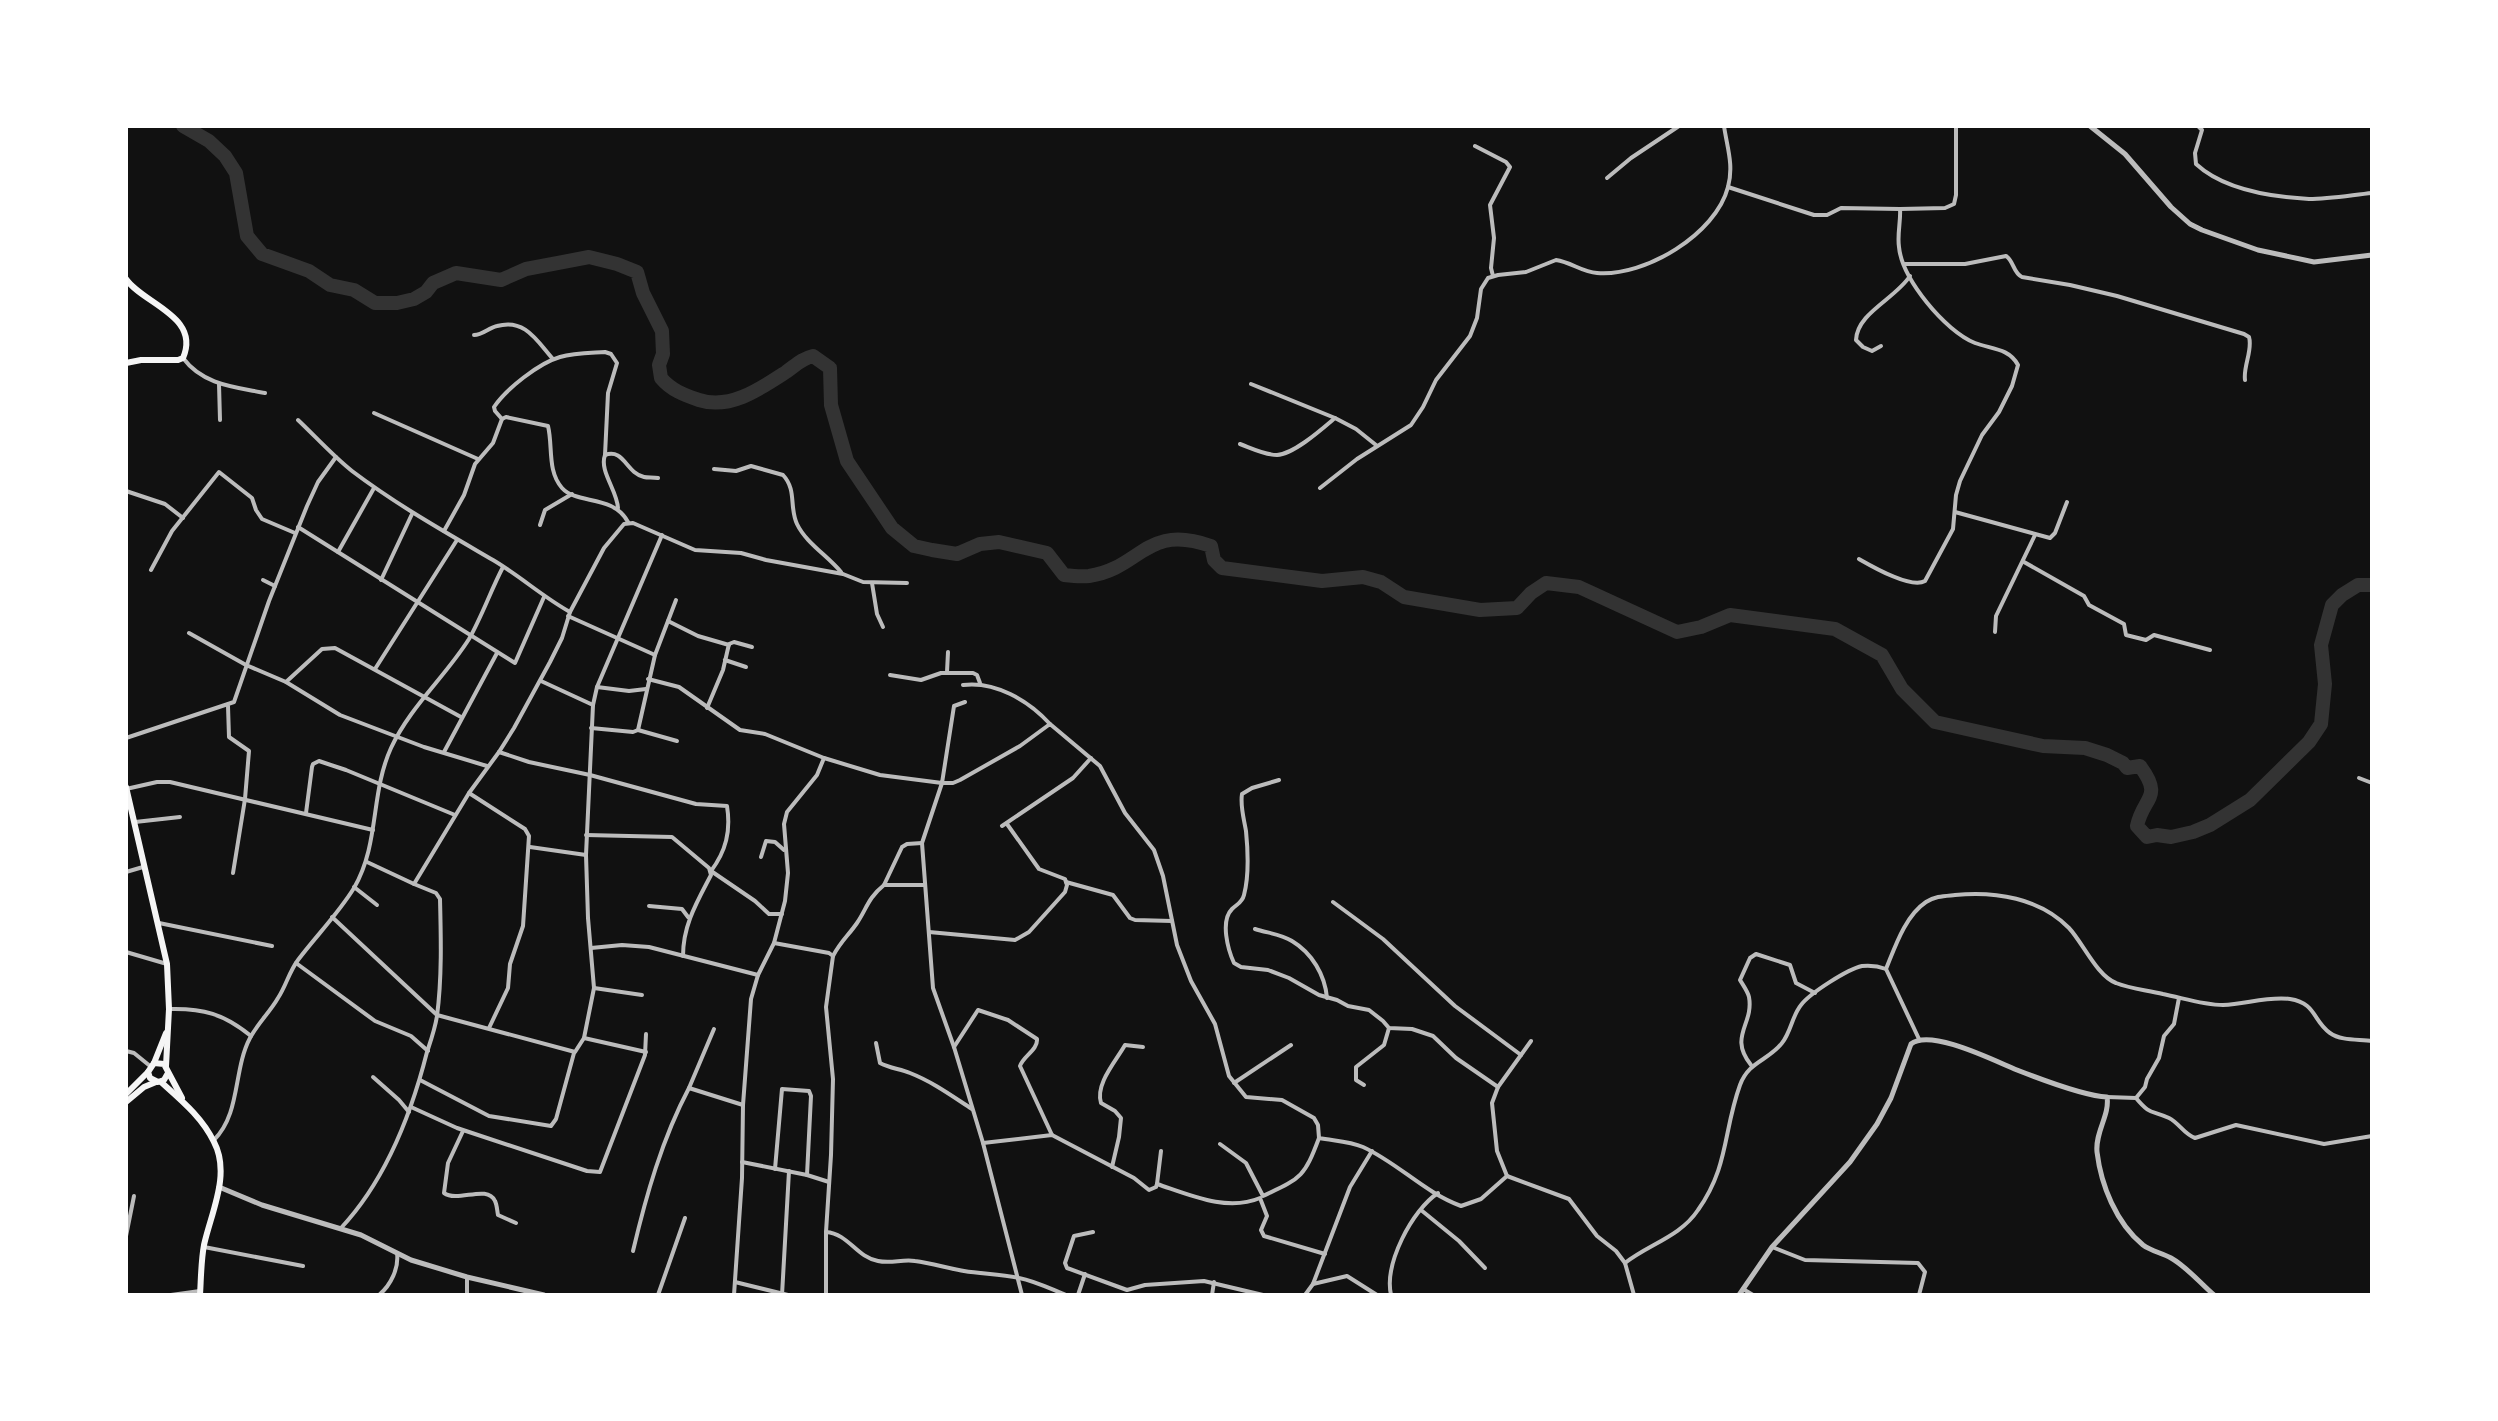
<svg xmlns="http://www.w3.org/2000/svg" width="2498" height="1421" font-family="'Exo 2',sans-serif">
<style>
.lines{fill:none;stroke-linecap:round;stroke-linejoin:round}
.river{stroke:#333;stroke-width:14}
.minor{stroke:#bcbcbc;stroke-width:4}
.tertiary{stroke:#bcbcbc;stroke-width:5}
.primary{stroke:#f5f5f5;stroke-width:6}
</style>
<rect width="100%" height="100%" fill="#111"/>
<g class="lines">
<path class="river" d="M183 126 209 141 225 156 236 173 247 236 262 254 309 271 330 285 354 290 375 303H397L414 299 426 292 433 283 456 273 501 280 526 269 589 257 617 264 637 272 643 293 662 331 663 354 659 365 661 378C671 390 684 395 699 400 730 410 760 389 786 372 796 365 801 359 813 356L830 368 831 405 847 461 892 528 914 546 932 550 957 554 980 544 999 542 1047 553 1064 575C1072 576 1081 577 1089 576 1142 568 1145 523 1211 546L1214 560 1222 568 1322 581 1363 577 1381 582 1404 597 1480 610 1517 608 1531 593 1546 583 1579 587 1677 632 1701 627 1730 615 1835 629 1882 655 1902 689 1935 722 2043 746 2085 748 2107 755 2123 763 2127 768 2140 766C2164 798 2143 797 2137 826L2147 837 2157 835 2171 837 2193 832 2210 825 2250 800 2309 742 2321 724 2325 684 2321 645 2332 605 2342 595 2358 585H2372"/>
<g class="minor">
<path d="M2198 126 2202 130 2195 153 2196 164C2224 190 2272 197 2309 199 2329 199 2352 195 2372 193"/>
<path d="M1475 146 1506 162 1510 167 1490 205 1494 238 1491 268 1493 276"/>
<path d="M1607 178 1631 158 1679 126"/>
<path d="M1728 187 1814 215H1827L1841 208 1900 209C1901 221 1897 234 1899 247 1902 279 1945 331 1975 343 1991 349 2009 348 2018 365L2012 386 1999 412 1982 435 1960 481 1956 495 1953 529 1925 581C1911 589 1873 567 1859 559"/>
<path d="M1900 209 1945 208 1954 204 1956 195V126"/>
<path d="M1905 264H1965L2006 256C2014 261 2013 273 2022 277L2070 285 2117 296 2244 334 2249 337C2253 350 2243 366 2245 380"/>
<path d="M474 335C483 335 488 328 497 326 525 318 537 341 553 359"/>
<path d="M1881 346 1872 351 1863 347 1856 340C1857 313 1895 299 1910 276"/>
<path d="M183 358C203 385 235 387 265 393"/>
<path d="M219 384 220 420"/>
<path d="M1251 384 1335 418 1356 429 1376 445"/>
<path d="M374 413 478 459"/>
<path d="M502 419 495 411 494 407C506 389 539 363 560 357 574 353 591 353 605 352L611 354 617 363 608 393 605 455"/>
<path d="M298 420C316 437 333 456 352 471 397 505 445 532 493 560 520 576 543 597 570 612"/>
<path d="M1240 444C1251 448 1265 455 1277 455 1294 454 1322 429 1335 418"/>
<path d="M714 469 736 471 751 466 783 475C797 490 789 507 797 524 806 543 828 556 841 572"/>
<path d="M1320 488 1357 459 1411 425 1423 407 1436 380 1470 336 1477 318 1481 289 1488 278 1498 275 1526 272 1556 260C1571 262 1582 272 1597 273 1645 277 1716 234 1728 187 1734 165 1727 147 1724 126"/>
<path d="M126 491 165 504 183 518"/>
<path d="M618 508C617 490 599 471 605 455 624 448 626 473 644 477 648 478 653 477 658 478"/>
<path d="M1955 512 2050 538 2055 533 2067 502"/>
<path d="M540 525 545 510 572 494"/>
<path d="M298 527 515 663 544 597"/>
<path d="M444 531 464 495 475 464 493 443 502 419 506 417 548 426C553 446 547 471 562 488 577 505 613 494 628 522"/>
<path d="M338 552 374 488"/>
<path d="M2024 562 2084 596 2089 605 2124 624 2126 635 2146 640 2154 635 2210 650"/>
<path d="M151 570 172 531 219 472 252 498 256 510 262 519 295 533"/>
<path d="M263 580 275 586"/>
<path d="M381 580 412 514"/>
<path d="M872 583 877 614 883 627"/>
<path d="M568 616 655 655"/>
<path d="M668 621 698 636 729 645"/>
<path d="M1995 632 1996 616 2035 535"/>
<path d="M189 633 246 665 286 682 340 715 424 747 487 766"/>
<path d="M725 660 746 667"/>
<path d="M375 669 457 540"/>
<path d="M947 672 948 652"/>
<path d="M890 675 921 680 941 673H973L977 675 980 683"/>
<path d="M648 679 679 687 740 730 765 734 824 758 880 775 942 783 954 706 965 702"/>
<path d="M541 681 593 705"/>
<path d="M286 682 322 649 335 648 461 717"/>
<path d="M963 685C995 681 1028 700 1050 724"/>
<path d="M597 687 629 691 646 689"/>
<path d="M228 706 229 737 249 751 245 799 233 873"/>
<path d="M707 708 723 670 729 644 734 642 752 647"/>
<path d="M591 728 633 732 638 730 655 655 676 600"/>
<path d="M638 730 677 741"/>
<path d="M126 738 234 702 269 601 307 506 318 482 336 457"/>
<path d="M444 752 497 653"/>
<path d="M499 752 529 762 590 775 696 804 727 806C731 831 726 851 711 871L755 901 769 914H782"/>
<path d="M2359 778 2372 783"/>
<path d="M1279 780 1252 788 1242 794C1240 806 1244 819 1246 831 1248 851 1249 876 1244 895 1242 903 1237 904 1232 909 1220 921 1228 950 1234 963L1241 967 1268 970 1289 978 1319 995 1337 1000 1348 1006 1369 1010 1383 1021 1389 1028 1412 1029 1433 1036 1456 1058 1498 1087"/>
<path d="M126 789 157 782H170L373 830"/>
<path d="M469 793 525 829 529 836 523 926 510 964 508 988 489 1028"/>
<path d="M306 813 312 767 313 764 319 761 346 770 455 815"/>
<path d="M135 822 180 817"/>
<path d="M1002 826 1073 778 1091 758"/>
<path d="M586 835 672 837 709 868 711 875C697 902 683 925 683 956"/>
<path d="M530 847 586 855"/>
<path d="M761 857 766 841 775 842 784 850"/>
<path d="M367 862 414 884"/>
<path d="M126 872 143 867"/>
<path d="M1066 882 1113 895 1130 918 1135 920 1172 921"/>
<path d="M884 885 902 847 907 844 922 843"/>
<path d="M354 887 377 905"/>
<path d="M1333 902 1383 939 1455 1006 1521 1055"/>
<path d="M649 906 682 909 688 917"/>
<path d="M332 917 437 1015 575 1052 584 1038 594 988 588 918 586 855 593 705 597 687 662 535"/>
<path d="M159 923 272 946"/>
<path d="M1255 929C1267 933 1281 934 1292 941 1312 953 1325 975 1327 998"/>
<path d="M929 932 1015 940 1029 932 1065 892 1067 885 1065 879 1039 869 1007 824"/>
<path d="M774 943 829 953 833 956 826 1007 833 1079 831 1155 826 1232V1295"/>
<path d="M591 948 622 945 649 947 758 975"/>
<path d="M126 952 167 964"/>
<path d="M833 956C841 941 848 936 857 923 867 908 868 898 884 885H924"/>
<path d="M296 963 375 1021 411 1036 428 1051"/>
<path d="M594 988 642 995"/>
<path d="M169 1009C203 1008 224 1014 251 1036"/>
<path d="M584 1038 646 1052"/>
<path d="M1919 1039 1886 969C1895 947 1905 916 1926 902 1935 896 1945 896 1955 895 1995 891 2040 898 2069 928 2083 943 2097 976 2116 983 2131 989 2147 990 2163 994 2183 998 2203 1005 2223 1005 2246 1004 2268 996 2290 999 2316 1003 2313 1021 2330 1033 2341 1041 2359 1039 2372 1041"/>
<path d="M876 1043 880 1063C889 1068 900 1069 910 1073 933 1082 952 1096 972 1109"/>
<path d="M954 1047 978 1010 1008 1020 1037 1039C1038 1050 1023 1056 1020 1066L1052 1135"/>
<path d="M126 1051 134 1053 150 1066"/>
<path d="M1751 1065C1728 1036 1754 1025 1749 997 1748 992 1743 985 1740 980L1750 958 1756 954 1790 965 1796 983 1815 993"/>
<path d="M373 1077 399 1100 409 1112"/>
<path d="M420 1080 489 1116 551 1126 556 1119 574 1053"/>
<path d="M1234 1083 1291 1045"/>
<path d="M1364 1085 1356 1080V1067L1384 1045 1389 1028"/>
<path d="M689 1088 714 1029"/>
<path d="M2107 1097 2136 1098C2150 1115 2151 1110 2169 1118 2179 1123 2184 1134 2195 1138L2236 1125 2324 1144 2372 1136"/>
<path d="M2136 1098 2145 1087 2147 1079 2159 1058 2164 1036 2174 1024 2179 998"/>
<path d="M411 1107 457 1128 587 1171 600 1172 645 1055 646 1034"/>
<path d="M463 1131 448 1163 444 1193C458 1203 487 1184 495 1201 497 1205 497 1210 498 1215L516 1223"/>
<path d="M214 1140C241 1113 233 1070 250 1038 258 1023 270 1012 278 998 286 986 289 972 298 960 316 936 338 914 354 888 380 843 370 794 391 748 410 707 445 677 469 639 482 616 491 590 503 567"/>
<path d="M983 1143 1052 1135 1134 1178 1149 1190 1156 1187 1157 1184"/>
<path d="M1220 1144 1246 1163 1263 1196C1301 1178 1304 1178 1319 1138"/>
<path d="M1161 1151 1157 1184C1190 1195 1227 1212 1260 1198L1267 1216 1261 1230 1264 1236 1325 1254"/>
<path d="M742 1162 807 1175 829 1182"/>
<path d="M1112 1167 1119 1137 1121 1118 1115 1111 1101 1103C1095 1084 1116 1061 1125 1045L1143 1047"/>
<path d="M775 1169 782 1089 809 1091 811 1096 807 1175"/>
<path d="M1507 1176 1497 1151 1492 1103 1498 1087 1531 1041"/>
<path d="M1421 1210 1459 1241 1485 1268"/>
<path d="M341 1228C386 1180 411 1115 427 1052 431 1040 435 1029 437 1016 442 978 441 938 440 899L436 893 414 884 469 793 499 752 514 728 550 662 562 638 570 612 604 548 624 524 633 523 695 550 741 553 766 560 843 574 863 582 907 583"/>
<path d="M826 1232C849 1234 856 1257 878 1261 891 1264 902 1259 915 1261 931 1263 947 1268 964 1271 982 1274 1001 1274 1019 1278 1035 1281 1051 1289 1066 1295"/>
<path d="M1093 1232 1074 1236 1065 1263 1067 1268 1127 1290 1145 1285 1204 1281 1263 1295"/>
<path d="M126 1236 134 1196"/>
<path d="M204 1247 303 1266"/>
<path d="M1772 1247 1805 1260 1918 1263 1925 1272 1919 1295"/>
<path d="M633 1251C646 1196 662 1139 689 1088L743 1105"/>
<path d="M1625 1263 1634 1295"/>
<path d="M735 1282 788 1295"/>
<path d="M1313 1284 1350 1187 1372 1151"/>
<path d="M1743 1289 1753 1295"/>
<path d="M171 1295 200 1291"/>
<path d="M379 1295C391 1285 399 1268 397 1253"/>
<path d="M467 1295V1277"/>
<path d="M658 1295 685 1218"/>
<path d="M734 1295 742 1178 743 1105 751 999 758 975 774 943 785 901 788 873 784 824 787 812 817 775 824 758"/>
<path d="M782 1295 789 1171"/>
<path d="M1022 1295 983 1143 954 1047 933 988 922 843 942 783H953L960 780 1020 746 1050 724 1100 766 1125 813 1154 850 1163 876 1177 945 1191 981 1215 1024 1229 1076 1246 1097 1282 1100 1314 1118 1318 1125 1319 1138C1335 1141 1349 1141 1363 1147 1398 1163 1425 1193 1461 1206L1481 1199 1507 1176 1569 1199 1597 1236 1616 1251 1625 1263C1649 1244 1680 1237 1698 1210 1729 1166 1723 1132 1740 1085 1749 1061 1768 1061 1782 1043 1791 1032 1792 1016 1801 1005 1810 993 1848 969 1862 966 1871 965 1878 966 1886 969"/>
<path d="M1078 1295 1085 1274"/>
<path d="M1212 1295 1214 1282"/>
<path d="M1305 1295 1313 1284 1347 1276 1377 1295"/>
<path d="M1391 1295C1384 1264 1412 1210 1438 1193"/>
</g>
<g class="tertiary">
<path d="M2090 126 2125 154 2171 207 2190 224 2202 230 2258 250 2314 262 2372 255"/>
<path d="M219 1187 262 1205 361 1235 411 1260 467 1277 544 1295"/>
<path d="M1739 1295 1772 1247 1850 1162 1877 1124 1891 1098 1911 1044C1930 1028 1995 1061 2017 1070 2040 1079 2084 1096 2107 1097 2110 1115 2095 1132 2097 1152 2101 1185 2116 1223 2143 1245 2151 1251 2162 1253 2171 1258 2187 1267 2200 1283 2214 1295"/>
</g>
<g class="primary">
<path d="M126 279C143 304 201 316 183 358L178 360H141L126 363"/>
<path d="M126 787 167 964 169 1009 166 1066"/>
<path d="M154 1063 166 1033"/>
<path d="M168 1073 164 1080 158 1082 150 1078 148 1072 154 1063 164 1064 182 1098"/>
<path d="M161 1082C181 1100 202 1117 214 1142 231 1174 211 1213 204 1245 201 1261 201 1279 200 1295"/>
<path d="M126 1094 148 1072"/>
<path d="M126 1102 144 1087 156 1082"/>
</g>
</g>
<rect width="2498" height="1421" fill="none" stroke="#ffffff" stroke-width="256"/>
</svg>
